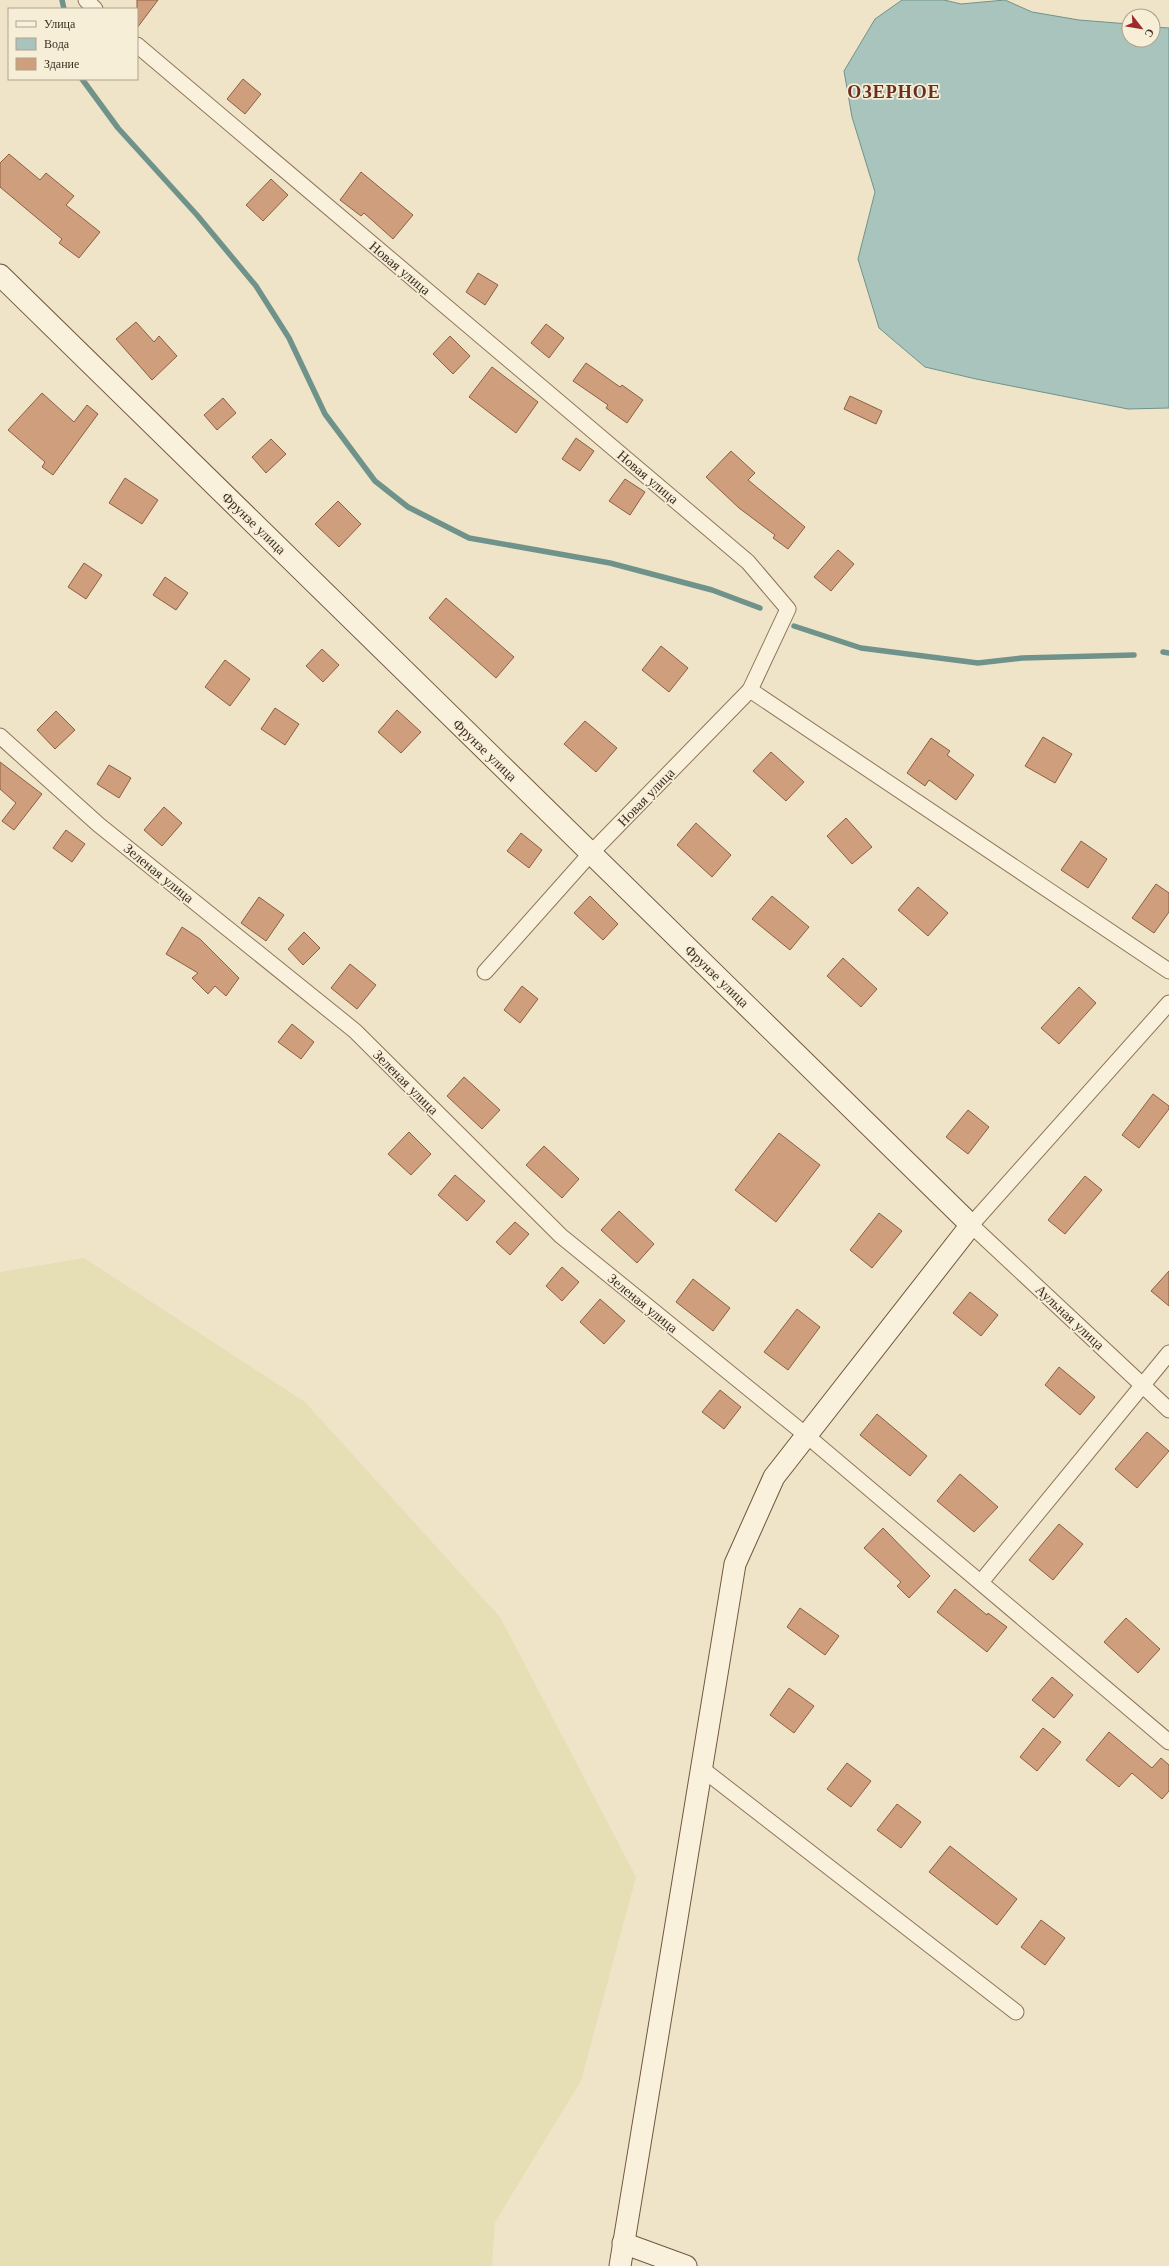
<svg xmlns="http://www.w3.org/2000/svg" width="1169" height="2266" font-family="'Libre Baskerville',serif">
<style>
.farmland{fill:#e6deb5}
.water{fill:#a9c4bc;stroke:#6f938a}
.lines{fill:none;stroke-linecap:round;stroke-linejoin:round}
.stream{stroke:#6f938a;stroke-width:5.5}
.building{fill:#cf9f7d;stroke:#8d5f41}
.street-casing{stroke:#8d765c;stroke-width:17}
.secondary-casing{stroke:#6f573f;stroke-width:23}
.street{stroke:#faf1dc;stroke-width:15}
.secondary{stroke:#faf1dc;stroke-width:21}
.labels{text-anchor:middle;stroke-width:3.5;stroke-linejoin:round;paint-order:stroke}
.street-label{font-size:14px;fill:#3d2e20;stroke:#f7eed8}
.district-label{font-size:18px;font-weight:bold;letter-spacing:1px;fill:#6b2e1e;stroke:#f7eed8}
</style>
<rect width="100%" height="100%" fill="#f0e4c8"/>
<path class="farmland" d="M84 1258 305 1402 500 1617 636 1877 581 2081 495 2222 492 2266H0V1272Z"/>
<path class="water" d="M902 0H944L961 4 1005 0 1032 12 1079 20 1129 24V40H1153V27L1169 28V408L1128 409 976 379 925 367 879 328 858 259 875 192 852 117 844 71 875 19Z"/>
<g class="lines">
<g class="stream">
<path d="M62 0 64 9"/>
<path d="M82 79 118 128 197 215 256 286 289 338 325 414 375 481 408 507 469 538 610 563 712 590 760 608"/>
<path d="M794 626 861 648 978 663 1022 658 1134 655"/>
<path d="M1163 652 1169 653"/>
</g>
</g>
<g class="building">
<path d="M137 0H158L137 28Z"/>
<path d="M243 79 261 94 245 114 227 99Z"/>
<path d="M9 154 40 180 46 173 74 196 66 205 100 232 79 258 59 243 62 239 0 187V163Z"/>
<path d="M361 172 413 215 393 239 364 213 361 216 340 200Z"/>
<path d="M271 179 288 195 263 221 246 205Z"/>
<path d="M478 273 498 285 485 305 466 292Z"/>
<path d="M136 322 154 342 159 336 177 356 152 380 116 339Z"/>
<path d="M546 324 564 338 549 358 531 343Z"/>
<path d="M450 336 470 356 453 374 433 354Z"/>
<path d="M586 363 620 387 622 385 643 400 627 423 606 408 608 405 573 381Z"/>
<path d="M492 367 538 402 516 433 469 397Z"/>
<path d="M42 393 74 422 87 405 98 414 53 475 42 467 45 462 8 430Z"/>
<path d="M850 396 882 411 876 424 844 409Z"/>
<path d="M223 398 236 413 217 430 204 415Z"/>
<path d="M576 438 594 451 580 471 562 459Z"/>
<path d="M271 439 286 454 266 473 252 457Z"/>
<path d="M731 451 755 473 748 480 805 527 788 549 773 538 775 535 739 508 706 477Z"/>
<path d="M125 478 158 500 142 524 109 503Z"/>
<path d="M625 479 645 492 630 515 609 501Z"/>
<path d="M338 501 361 524 339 547 315 524Z"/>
<path d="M838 550 854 564 831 591 814 577Z"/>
<path d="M84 563 102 575 86 599 68 587Z"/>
<path d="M165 577 188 593 176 610 153 595Z"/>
<path d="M446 598 514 657 496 678 429 618Z"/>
<path d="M661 646 688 668 669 692 642 670Z"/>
<path d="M322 649 339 665 323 682 306 666Z"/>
<path d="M225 660 250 679 230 706 205 687Z"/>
<path d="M275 708 299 724 285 745 261 729Z"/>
<path d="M397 710 421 732 401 753 378 732Z"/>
<path d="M56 711 75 730 55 749 37 730Z"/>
<path d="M585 721 617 748 596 772 564 744Z"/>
<path d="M1043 737 1072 754 1055 783 1025 766Z"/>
<path d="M931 738 950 751 947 755 974 775 956 800 929 780 925 786 907 773Z"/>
<path d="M771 752 804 782 786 801 753 771Z"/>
<path d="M0 762 42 794 14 830 2 821 16 803 0 789Z"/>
<path d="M109 765 131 778 119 798 97 784Z"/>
<path d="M164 807 182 823 162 846 144 830Z"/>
<path d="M846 818 872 847 852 864 827 836Z"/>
<path d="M696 823 731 855 712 877 677 845Z"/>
<path d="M66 830 85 844 72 862 53 848Z"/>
<path d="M521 833 542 850 529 868 507 851Z"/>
<path d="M1081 841 1107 859 1088 888 1061 870Z"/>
<path d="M1156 884 1169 893V912L1154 933 1132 918Z"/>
<path d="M918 887 948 913 928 936 898 910Z"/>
<path d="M590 896 618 924 603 940 574 913Z"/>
<path d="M772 896 809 927 790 950 752 919Z"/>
<path d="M259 897 284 915 266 941 241 923Z"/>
<path d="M182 927 200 939 239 978 226 996 215 986 208 994 192 978 198 973 166 954Z"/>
<path d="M304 932 320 948 303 965 288 949Z"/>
<path d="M843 958 877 989 861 1007 827 976Z"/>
<path d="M350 964 376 985 357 1009 331 988Z"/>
<path d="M522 986 538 999 520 1023 504 1010Z"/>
<path d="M1079 987 1096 1003 1059 1044 1041 1028Z"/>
<path d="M292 1024 314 1042 301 1059 278 1042Z"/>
<path d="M464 1077 500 1110 482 1129 447 1096Z"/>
<path d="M1153 1094 1169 1106V1109L1139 1148 1122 1135Z"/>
<path d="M968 1110 989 1127 968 1154 946 1137Z"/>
<path d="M409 1132 431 1154 411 1175 388 1154Z"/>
<path d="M779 1133 820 1165 776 1222 735 1190Z"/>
<path d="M544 1146 579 1179 562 1198 526 1165Z"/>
<path d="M455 1175 485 1201 467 1221 438 1195Z"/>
<path d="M1085 1176 1102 1190 1065 1234 1048 1220Z"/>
<path d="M619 1211 654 1244 637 1263 601 1230Z"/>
<path d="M879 1213 902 1231 872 1268 850 1250Z"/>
<path d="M515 1222 529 1234 510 1255 496 1242Z"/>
<path d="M562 1267 579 1282 562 1301 546 1286Z"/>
<path d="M1169 1271V1306L1151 1291Z"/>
<path d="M693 1279 730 1308 713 1331 676 1302Z"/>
<path d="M970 1292 998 1315 981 1336 953 1313Z"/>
<path d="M600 1299 625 1321 604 1344 580 1322Z"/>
<path d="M797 1309 820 1327 788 1370 764 1352Z"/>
<path d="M1059 1367 1095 1397 1080 1415 1045 1385Z"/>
<path d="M720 1390 741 1407 724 1429 702 1412Z"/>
<path d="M877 1414 927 1456 910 1476 860 1435Z"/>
<path d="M1147 1432 1169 1451 1137 1488 1115 1469Z"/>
<path d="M960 1474 998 1507 974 1532 937 1501Z"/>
<path d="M1059 1524 1083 1544 1053 1580 1029 1560Z"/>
<path d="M883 1528 930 1576 909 1598 897 1586 901 1582 864 1548Z"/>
<path d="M955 1589 987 1615 988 1613 1007 1627 987 1652 937 1612Z"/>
<path d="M800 1608 839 1636 825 1655 787 1627Z"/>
<path d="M1126 1618 1160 1649 1138 1673 1104 1642Z"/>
<path d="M1052 1677 1073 1695 1054 1718 1032 1700Z"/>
<path d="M789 1688 814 1706 794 1733 770 1715Z"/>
<path d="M1043 1728 1061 1742 1037 1771 1020 1757Z"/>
<path d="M1109 1732 1152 1768 1161 1758 1169 1765V1791L1162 1799 1132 1773 1119 1787 1086 1760Z"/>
<path d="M847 1763 871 1781 851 1807 827 1789Z"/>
<path d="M897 1804 921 1822 901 1848 877 1830Z"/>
<path d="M950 1846 1017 1899 997 1925 929 1872Z"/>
<path d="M1041 1920 1065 1938 1045 1965 1021 1947Z"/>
</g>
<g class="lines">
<defs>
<g id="street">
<path d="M86 0 95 9"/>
<path d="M137 45 748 562 788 609 750 690 591 853 485 972"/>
<path d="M750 690 1169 971"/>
<path d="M0 736 99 825 355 1031 561 1236 806 1435 1169 1742"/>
<path d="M1169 1003 971 1225 1169 1410"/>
<path d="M981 1582 1169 1353"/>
<path d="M701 1768 1016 2012"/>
</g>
<g id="secondary">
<path d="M0 275 971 1225 774 1477 735 1564 620 2266"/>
<path d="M623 2243 686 2266"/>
</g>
</defs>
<use href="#street" class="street-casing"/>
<use href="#secondary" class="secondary-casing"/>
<use href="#street" class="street"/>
<use href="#secondary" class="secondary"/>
</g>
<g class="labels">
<g class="street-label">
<text transform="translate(400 268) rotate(40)" y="5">Новая улица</text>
<text transform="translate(648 477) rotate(40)" y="5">Новая улица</text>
<text transform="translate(254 523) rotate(44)" y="5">Фрунзе улица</text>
<text transform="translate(485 750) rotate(44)" y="5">Фрунзе улица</text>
<text transform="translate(646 797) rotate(-46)" y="5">Новая улица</text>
<text transform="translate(159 873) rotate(39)" y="5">Зеленая улица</text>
<text transform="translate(717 976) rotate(44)" y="5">Фрунзе улица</text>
<text transform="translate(406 1082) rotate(45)" y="5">Зеленая улица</text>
<text transform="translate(643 1303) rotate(39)" y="5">Зеленая улица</text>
<text transform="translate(1070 1317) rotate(43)" y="5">Аульная улица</text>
</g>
<g class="district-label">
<text x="894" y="98">ОЗЕРНОЕ</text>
</g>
</g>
<rect x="8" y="8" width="130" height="72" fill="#f7eed8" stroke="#ada18e"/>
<rect x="16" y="21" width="20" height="6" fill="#faf1dc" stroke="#ada18e"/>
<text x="44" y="28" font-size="12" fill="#3d2e20">Улица</text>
<rect x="16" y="38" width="20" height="12" fill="#a9c4bc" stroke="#ada18e"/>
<text x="44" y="48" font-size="12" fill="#3d2e20">Вода</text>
<rect x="16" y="58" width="20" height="12" fill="#cf9f7d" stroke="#ada18e"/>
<text x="44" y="68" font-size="12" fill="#3d2e20">Здание</text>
<g transform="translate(1141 28) rotate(121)"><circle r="19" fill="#f7eed8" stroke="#ada18e"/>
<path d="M0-3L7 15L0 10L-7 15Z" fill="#9e2a2b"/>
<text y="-6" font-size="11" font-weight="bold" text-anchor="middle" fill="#3d2e20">С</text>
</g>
</svg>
